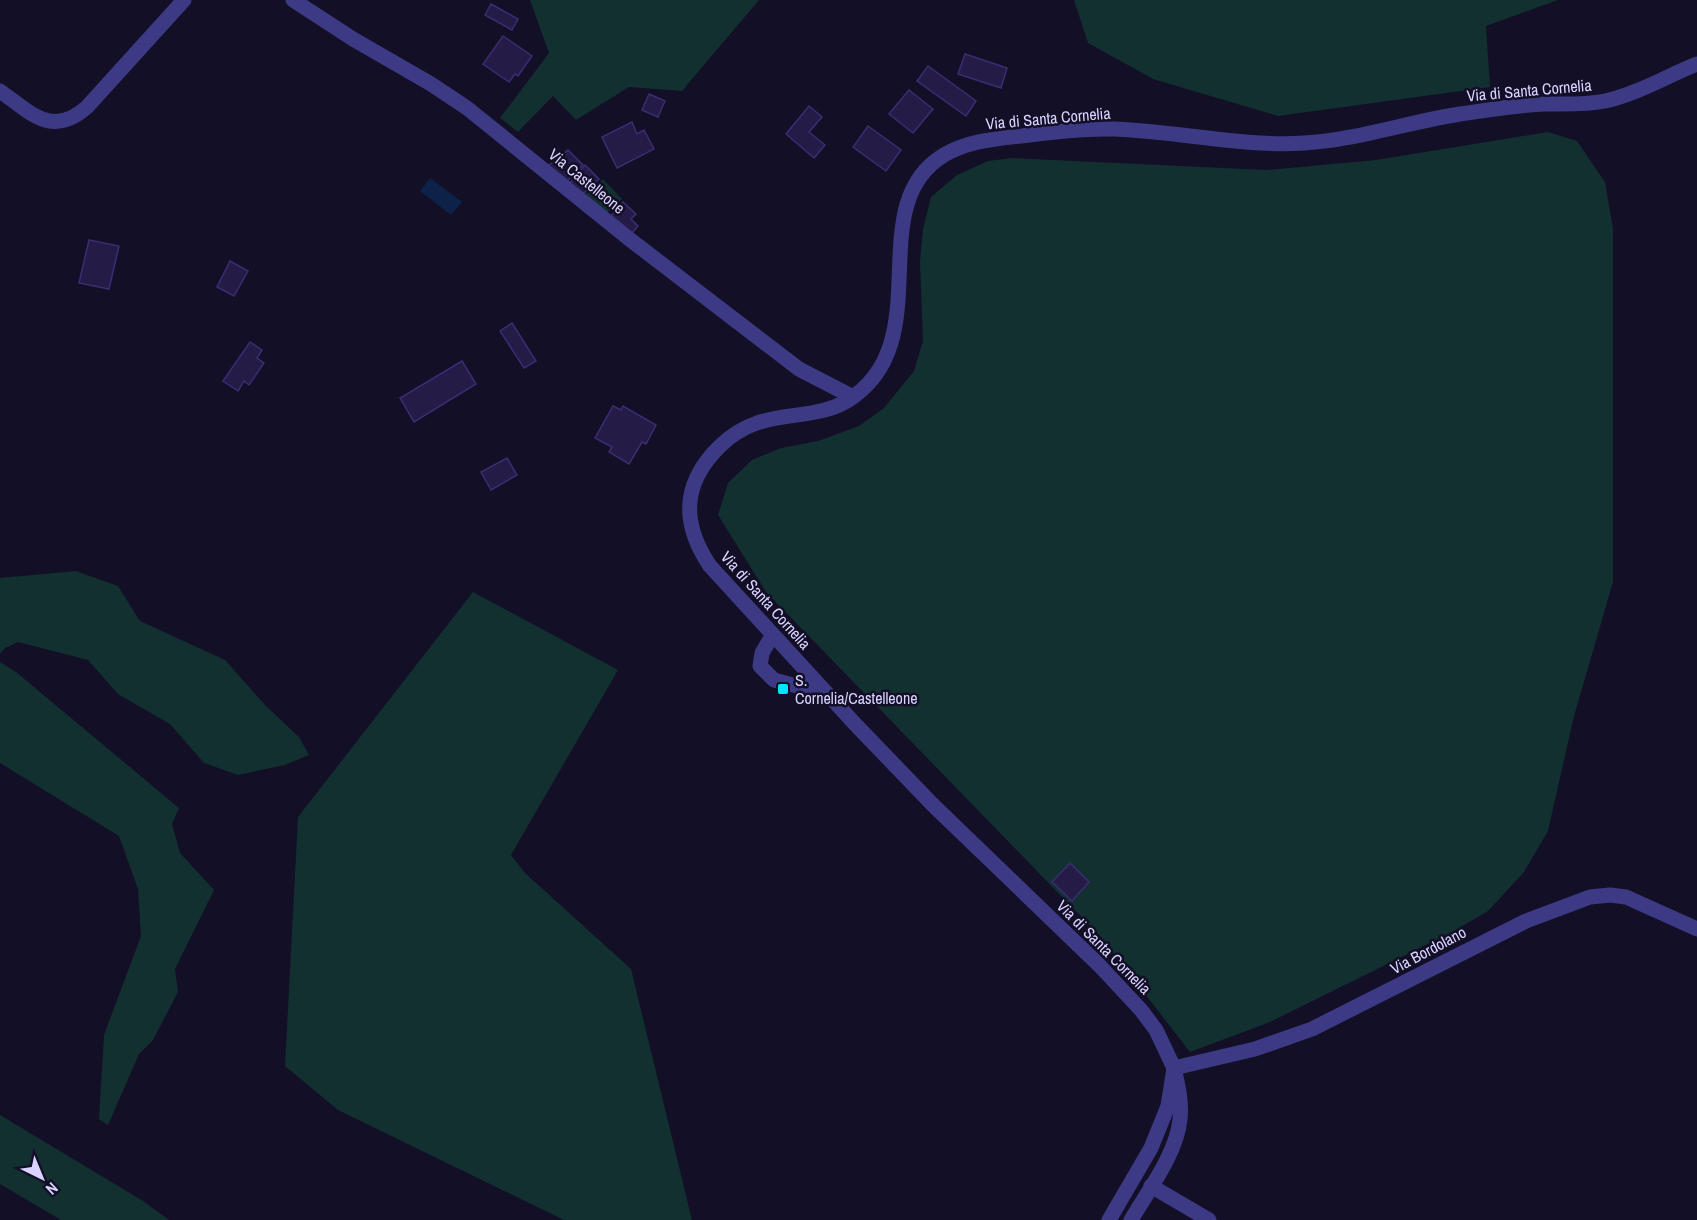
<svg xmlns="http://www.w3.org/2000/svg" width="1697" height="1220" font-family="'Archivo Narrow',sans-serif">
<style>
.green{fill:#12302f}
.water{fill:#0c2248}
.building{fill:#241b47;stroke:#3b2d73;stroke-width:1.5}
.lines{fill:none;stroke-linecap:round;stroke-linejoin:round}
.minor{stroke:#3d3a85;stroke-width:15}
.poi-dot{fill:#00e5ff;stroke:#130f26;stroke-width:2}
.labels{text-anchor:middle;stroke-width:5;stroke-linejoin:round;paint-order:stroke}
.street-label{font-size:16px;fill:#d9d4ff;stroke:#130f26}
.poi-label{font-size:16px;fill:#d9d4ff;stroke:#130f26;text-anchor:start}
</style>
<rect width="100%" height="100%" fill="#130f26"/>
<g class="green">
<path d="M530 0H759L682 91 629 87 576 120 553 96 518 132 500 118 549 53Z"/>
<path d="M1074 0H1558L1486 26 1490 87 1278 116 1153 79 1088 43Z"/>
<path d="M1548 132 1577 141 1605 182 1613 229V582L1574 716 1548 831 1524 872 1488 911 1452 932 1270 1022 1190 1052 1100 936 766 592 718 515 728 483 752 460 781 448 818 441 859 426 884 408 914 371 923 341 920 262 923 229 931 197 957 175 988 161 1012 158 1266 170 1376 160Z"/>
<path d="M603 179 622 199 607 213 585 195Z"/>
<path d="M76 571 118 586 140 621 225 660 266 706 299 737 309 755 285 765 238 775 204 763 170 724 118 694 88 660 18 642 5 648 0 654V578Z"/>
<path d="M473 592 618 670 511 855 525 873 631 969 692 1220H564L338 1110 285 1066 298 817Z"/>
<path d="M0 662 16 672 179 808 172 824 180 853 214 890 175 969 178 992 153 1040 139 1054 108 1125 99 1119 104 1035 141 936 138 889 119 836 0 763Z"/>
<path d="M0 1115 143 1201 169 1220H61L0 1184Z"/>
</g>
<path class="water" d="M430 178 462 202 451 215 420 191Z"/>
<g class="building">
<path d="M491 4 518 19 512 30 485 15Z"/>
<path d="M503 36 532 56 518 76 515 74 509 82 483 64Z"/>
<path d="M965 54 1007 68 1001 88 958 74Z"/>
<path d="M928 66 976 101 966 116 917 81Z"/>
<path d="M909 90 933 109 913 133 889 114Z"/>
<path d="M649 94 665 101 658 117 642 110Z"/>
<path d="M809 106 822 117 809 132 825 145 814 158 786 134Z"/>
<path d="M632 122 637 134 644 130 654 149 617 168 602 137Z"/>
<path d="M868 126 901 150 886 171 853 147Z"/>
<path d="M568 150 583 165 567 181 548 166Z"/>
<path d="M585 165 599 179 583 194 570 183Z"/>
<path d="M623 202 636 214 631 219 638 226 632 233 611 216Z"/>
<path d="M89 240 119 246 109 289 79 283Z"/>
<path d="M230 261 248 271 234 296 217 287Z"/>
<path d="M512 323 536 361 524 368 500 331Z"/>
<path d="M250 342 262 350 257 358 264 363 249 385 244 381 238 391 223 381Z"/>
<path d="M462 361 476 384 414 422 400 398Z"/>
<path d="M613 406 621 410 623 406 656 425 646 444 642 442 629 464 609 452 612 447 595 438Z"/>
<path d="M507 458 517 475 491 490 481 472Z"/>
<path d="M1070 863 1089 882 1072 901 1052 882Z"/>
</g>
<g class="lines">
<g class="minor">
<path d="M293 0 353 39 431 84 467 108 628 238 799 369 853 397"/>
<path d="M0 91C31 113 52 138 87 107L184 0"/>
<path d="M772 636 762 653 760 666 774 680 827 694"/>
<path d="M1151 1186 1209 1220"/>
<path d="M1109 1220 1151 1148 1168 1106 1174 1068 1156 1030 1141 1010 1099 965 933 805 855 724 710 566C681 523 682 484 719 447 730 436 742 428 757 423 786 413 820 417 847 401 942 343 859 206 944 155 968 141 994 139 1021 136 1051 132 1083 128 1113 129 1177 131 1241 147 1304 143 1357 140 1408 122 1460 114 1488 110 1517 105 1546 104 1566 104 1585 105 1605 101 1637 94 1667 76 1697 64"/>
<path d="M1131 1220C1148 1191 1177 1153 1180 1119 1182 1102 1178 1085 1174 1068L1255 1049 1312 1029 1526 921 1590 897 1610 895 1626 897 1697 929"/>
</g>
</g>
<rect class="poi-dot" x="777" y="683" width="12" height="12" rx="3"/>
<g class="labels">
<g class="street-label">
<text transform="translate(1529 90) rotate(-5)" y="6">Via di Santa Cornelia</text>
<text transform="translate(1048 118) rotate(-5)" y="6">Via di Santa Cornelia</text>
<text transform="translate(587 181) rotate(39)" y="6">Via Castelleone</text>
<text transform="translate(766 600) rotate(48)" y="6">Via di Santa Cornelia</text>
<text transform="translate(1104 947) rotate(45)" y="6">Via di Santa Cornelia</text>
<text transform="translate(1428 950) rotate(-28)" y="6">Via Bordolano</text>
</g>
<g class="poi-label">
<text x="795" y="686">S.<tspan x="795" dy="18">Cornelia/Castelleone</tspan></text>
</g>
</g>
<g transform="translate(42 1178) rotate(137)" stroke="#130f26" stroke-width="4.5" paint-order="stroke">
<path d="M0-4.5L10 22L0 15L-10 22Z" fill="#d9d4ff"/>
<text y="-9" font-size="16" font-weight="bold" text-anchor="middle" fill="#d9d4ff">N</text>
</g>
</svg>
